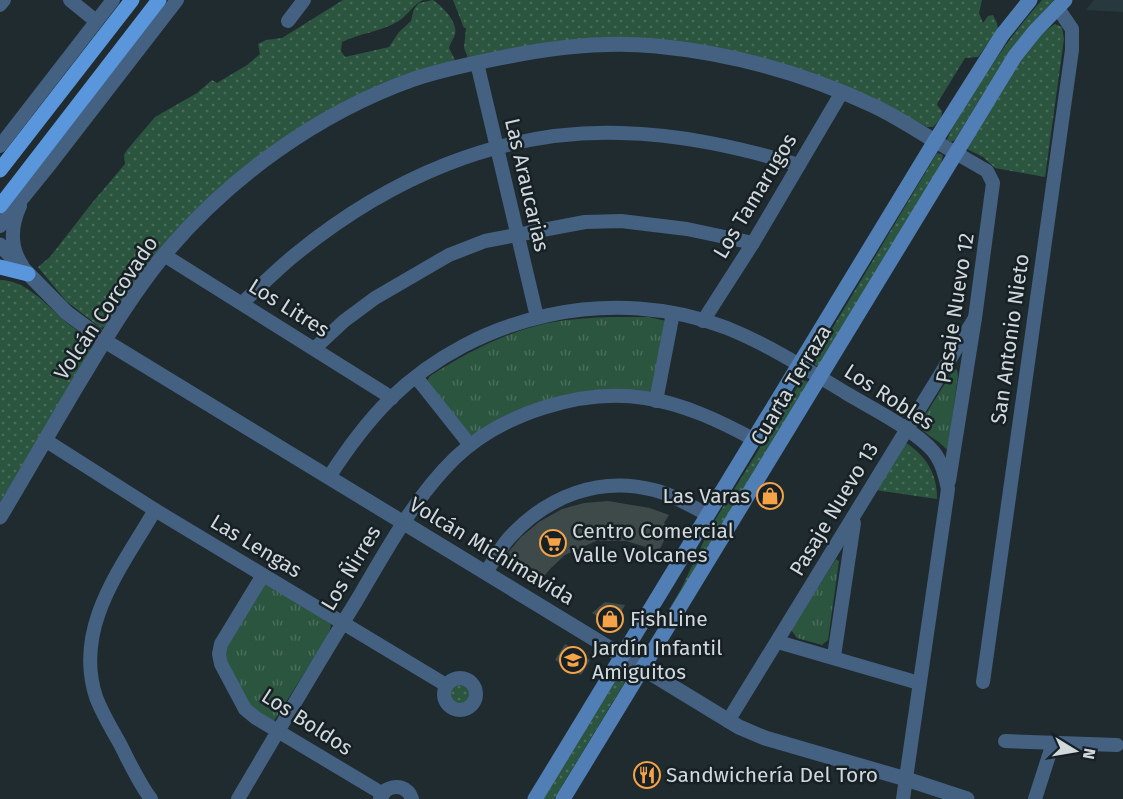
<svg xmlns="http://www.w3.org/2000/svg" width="1123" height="799" font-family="'Fira Sans',sans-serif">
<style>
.built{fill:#27393f}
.grass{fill:url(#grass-dots)}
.park{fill:url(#park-tufts)}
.building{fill:#3d4a49}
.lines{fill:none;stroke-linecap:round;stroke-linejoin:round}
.minor{stroke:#446182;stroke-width:14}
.tertiary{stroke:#446182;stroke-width:15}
.secondary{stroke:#517fb5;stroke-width:15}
.primary{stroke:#5a96dc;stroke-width:15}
.labels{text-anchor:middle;stroke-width:5;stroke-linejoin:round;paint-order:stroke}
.street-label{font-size:21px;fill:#d2d9dc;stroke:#172125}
.poi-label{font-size:21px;fill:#d2d9dc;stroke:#172125;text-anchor:start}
</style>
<defs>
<pattern id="grass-dots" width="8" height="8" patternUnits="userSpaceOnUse" patternTransform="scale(1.5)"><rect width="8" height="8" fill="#2c5540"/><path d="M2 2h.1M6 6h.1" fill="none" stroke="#4a6d5b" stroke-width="1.8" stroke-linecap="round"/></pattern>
<pattern id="park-tufts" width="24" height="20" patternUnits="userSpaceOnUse" patternTransform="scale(1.5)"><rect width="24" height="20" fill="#2c5540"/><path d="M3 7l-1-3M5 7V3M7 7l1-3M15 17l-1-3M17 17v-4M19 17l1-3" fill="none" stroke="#4a6d5b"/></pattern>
</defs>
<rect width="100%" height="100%" fill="#202b2f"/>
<path class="built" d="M1094 0H1123V12L1086 10Z"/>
<g class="grass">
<path d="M343 0H423C412 5 408 16 397 22 380 32 360 33 342 42L341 51 345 57 389 47 399 32 411 21 414 9 419 3 433 0C442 6 458 22 455 34 454 39 450 43 449 48L455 60 275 144 108 325 101 328 66 301 38 267 50 257 92 203 125 164 124 155 127 150 155 117 197 93 212 80 217 83 247 65 260 54 258 44 266 40 282 38Z"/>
<path d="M453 0H982L979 13 983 23 988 16 993 15 997 23 998 29 978 57 965 58 938 102 937 105 942 111 941 119 933 127H927L870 96 693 44 468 58 464 48 466 28H464Z"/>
<path d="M1042 0H1054C1014 43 985 90 955 140L951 142 947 140 951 130C979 84 1006 40 1042 0Z"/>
<path d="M1055 24 1062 27 1064 39 1045 177 995 168 983 157 967 149C989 113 1020 46 1055 24Z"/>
<path d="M937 153 943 155 941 164 818 366H816L813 362 814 359Z"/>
<path d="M0 280C26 280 48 306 66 322 75 329 83 334 91 343L90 350 81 369 0 502Z"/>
<path d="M802 380 809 382 642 655 681 589 710 528Z"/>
<path d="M905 442C926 456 937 473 937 499L875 490Z"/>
<path d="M626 667 631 672 554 799H543L623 669Z"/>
<circle cx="460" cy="694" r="12"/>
</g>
<g class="park">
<path d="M608 317H649L666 321 652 391 648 394 609 392 469 436 427 381 430 376C466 353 506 332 548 323 568 319 588 318 608 317Z"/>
<path d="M954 369 957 370 958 376 948 448 946 449C938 439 923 434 919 425Z"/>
<path d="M836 559 839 561 828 640 822 645 797 638 791 630Z"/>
<path d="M265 583 329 621 331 625 329 634 274 721 252 708 225 660V646Z"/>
</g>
<g class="building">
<path d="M608 501 650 508 669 515 664 523 670 528 659 551 626 541H596L565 555 550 569 537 585 506 567 510 562 505 556 521 537 539 522 562 509 584 503Z"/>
<path d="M605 602 625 605 613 626 592 613Z"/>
<path d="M565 644 590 660 581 675 555 660Z"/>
</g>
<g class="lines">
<g class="minor">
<path d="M70 0 96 21"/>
<path d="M0 5 4 0"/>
<path d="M288 21 304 0"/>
<path d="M477 63 537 317"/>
<path d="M935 141 987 171 993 183 975 318 949 481"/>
<path d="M0 146 113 0"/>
<path d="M20 206C11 226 9 246 22 265"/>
<path d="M0 226 51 163 177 0"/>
<path d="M164 255 392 398"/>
<path d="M242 303C260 287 277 269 296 254 388 179 500 129 620 133 681 134 741 148 799 165"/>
<path d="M703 321 753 243 842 92"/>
<path d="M314 349 344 321 375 298 449 255 485 241 585 222 621 221 687 229 753 243"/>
<path d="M416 377 470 445"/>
<path d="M656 401 673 313"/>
<path d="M45 440 155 510 446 685"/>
<path d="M329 477C347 449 366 423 390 399 477 314 613 284 727 328 769 345 808 370 846 393 871 408 915 430 933 451 942 462 945 475 948 489L903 799"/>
<path d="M486 572C494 561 500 548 509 538 547 496 599 476 654 490 674 495 691 506 708 515"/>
<path d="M263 575 221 644 219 654 221 664 245 709 256 718 383 794"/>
<path d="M778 642 919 683"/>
<path d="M834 656 854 523"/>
<circle cx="460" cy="694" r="16"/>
<path d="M983 682 1072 50V29L1057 7"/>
<path d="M728 721 975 318"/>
<path d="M1005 741 1117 745"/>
<path d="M151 799C138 782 129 761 119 742 111 728 102 713 96 697 73 627 122 567 155 510"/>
<path d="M238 799C277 733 316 666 357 600 386 551 414 498 455 458 501 414 581 388 645 398 684 404 720 421 755 440"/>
<path d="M380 799 386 790C397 784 408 787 412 799"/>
<path d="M1035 799 1053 743"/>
</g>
<g class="tertiary">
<path d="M0 245 67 313 105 341 739 727 765 738 906 779 967 799"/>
<path d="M0 517C27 472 53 426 80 381 106 338 132 294 164 255 229 177 318 113 414 79 444 69 474 63 505 57 554 47 605 41 656 46 730 53 806 74 874 106 895 116 915 129 935 141"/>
</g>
<g class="secondary">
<path d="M535 799 935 141 1002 35 1030 0"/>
<path d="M563 799 1015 56 1035 31 1065 0"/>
</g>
<g class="primary">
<path d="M0 170 132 0"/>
<path d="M0 206 159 0"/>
<path d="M0 267 28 274"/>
</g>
</g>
<defs>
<symbol id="shop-ring" viewBox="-11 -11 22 22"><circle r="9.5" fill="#172125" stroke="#f5a346" stroke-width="1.5"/><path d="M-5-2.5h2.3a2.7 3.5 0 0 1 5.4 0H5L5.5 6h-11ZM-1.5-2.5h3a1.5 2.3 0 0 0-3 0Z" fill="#f5a346"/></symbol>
<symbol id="supermarket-ring" viewBox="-11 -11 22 22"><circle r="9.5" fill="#172125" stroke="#f5a346" stroke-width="1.5"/><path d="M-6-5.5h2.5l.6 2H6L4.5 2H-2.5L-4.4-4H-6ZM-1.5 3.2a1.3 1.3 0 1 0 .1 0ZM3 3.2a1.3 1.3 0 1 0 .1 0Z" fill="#f5a346"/></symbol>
<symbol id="school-ring" viewBox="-11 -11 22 22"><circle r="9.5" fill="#172125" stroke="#f5a346" stroke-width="1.5"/><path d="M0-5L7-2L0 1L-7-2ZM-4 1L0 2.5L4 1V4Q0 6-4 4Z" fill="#f5a346"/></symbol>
<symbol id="restaurant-ring" viewBox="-11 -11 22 22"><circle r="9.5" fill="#172125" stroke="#f5a346" stroke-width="1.5"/><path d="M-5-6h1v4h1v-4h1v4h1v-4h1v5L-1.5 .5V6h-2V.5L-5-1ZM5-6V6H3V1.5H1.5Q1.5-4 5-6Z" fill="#f5a346"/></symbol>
</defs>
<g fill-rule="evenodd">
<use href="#shop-ring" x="755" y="481" width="30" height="30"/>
<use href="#supermarket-ring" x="538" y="528" width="30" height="30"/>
<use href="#shop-ring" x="595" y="604" width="30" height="30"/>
<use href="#school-ring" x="558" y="645" width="30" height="30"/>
<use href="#restaurant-ring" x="632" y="760" width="30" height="30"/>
</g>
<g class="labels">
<g class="street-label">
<text transform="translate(527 185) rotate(77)" y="7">Las Araucarias</text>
<text transform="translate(755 196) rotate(-59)" y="7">Los Tamarugos</text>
<text transform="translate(106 308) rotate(-56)" y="7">Volcán Corcovado</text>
<text transform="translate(289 308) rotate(32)" y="7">Los Litres</text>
<text transform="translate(955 308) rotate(-81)" y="7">Pasaje Nuevo 12</text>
<text transform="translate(1010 339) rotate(-82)" y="7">San Antonio Nieto</text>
<text transform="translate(791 385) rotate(-59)" y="7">Cuarta Terraza</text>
<text transform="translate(889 397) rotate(33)" y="7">Los Robles</text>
<text transform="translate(834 509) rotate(-59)" y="7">Pasaje Nuevo 13</text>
<text transform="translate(256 546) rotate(31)" y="7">Las Lengas</text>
<text transform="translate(492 551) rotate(31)" y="7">Volcán Michimavida</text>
<text transform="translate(351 568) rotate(-59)" y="7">Los Ñirres</text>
<text transform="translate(307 722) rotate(33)" y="7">Los Boldos</text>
</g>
<g class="poi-label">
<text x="750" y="503" text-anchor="end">Las Varas</text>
<text x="572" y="538">Centro Comercial<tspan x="572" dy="24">Valle Volcanes</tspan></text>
<text x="630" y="626">FishLine</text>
<text x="592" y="655">Jardín Infantil<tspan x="592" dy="24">Amiguitos</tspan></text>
<text x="666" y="782">Sandwichería Del Toro</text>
</g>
</g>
<g transform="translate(1075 751) rotate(101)" stroke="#172125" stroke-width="4.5" paint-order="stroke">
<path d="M0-4.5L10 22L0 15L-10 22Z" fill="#d2d9dc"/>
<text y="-9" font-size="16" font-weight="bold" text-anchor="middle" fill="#d2d9dc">N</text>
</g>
</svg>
